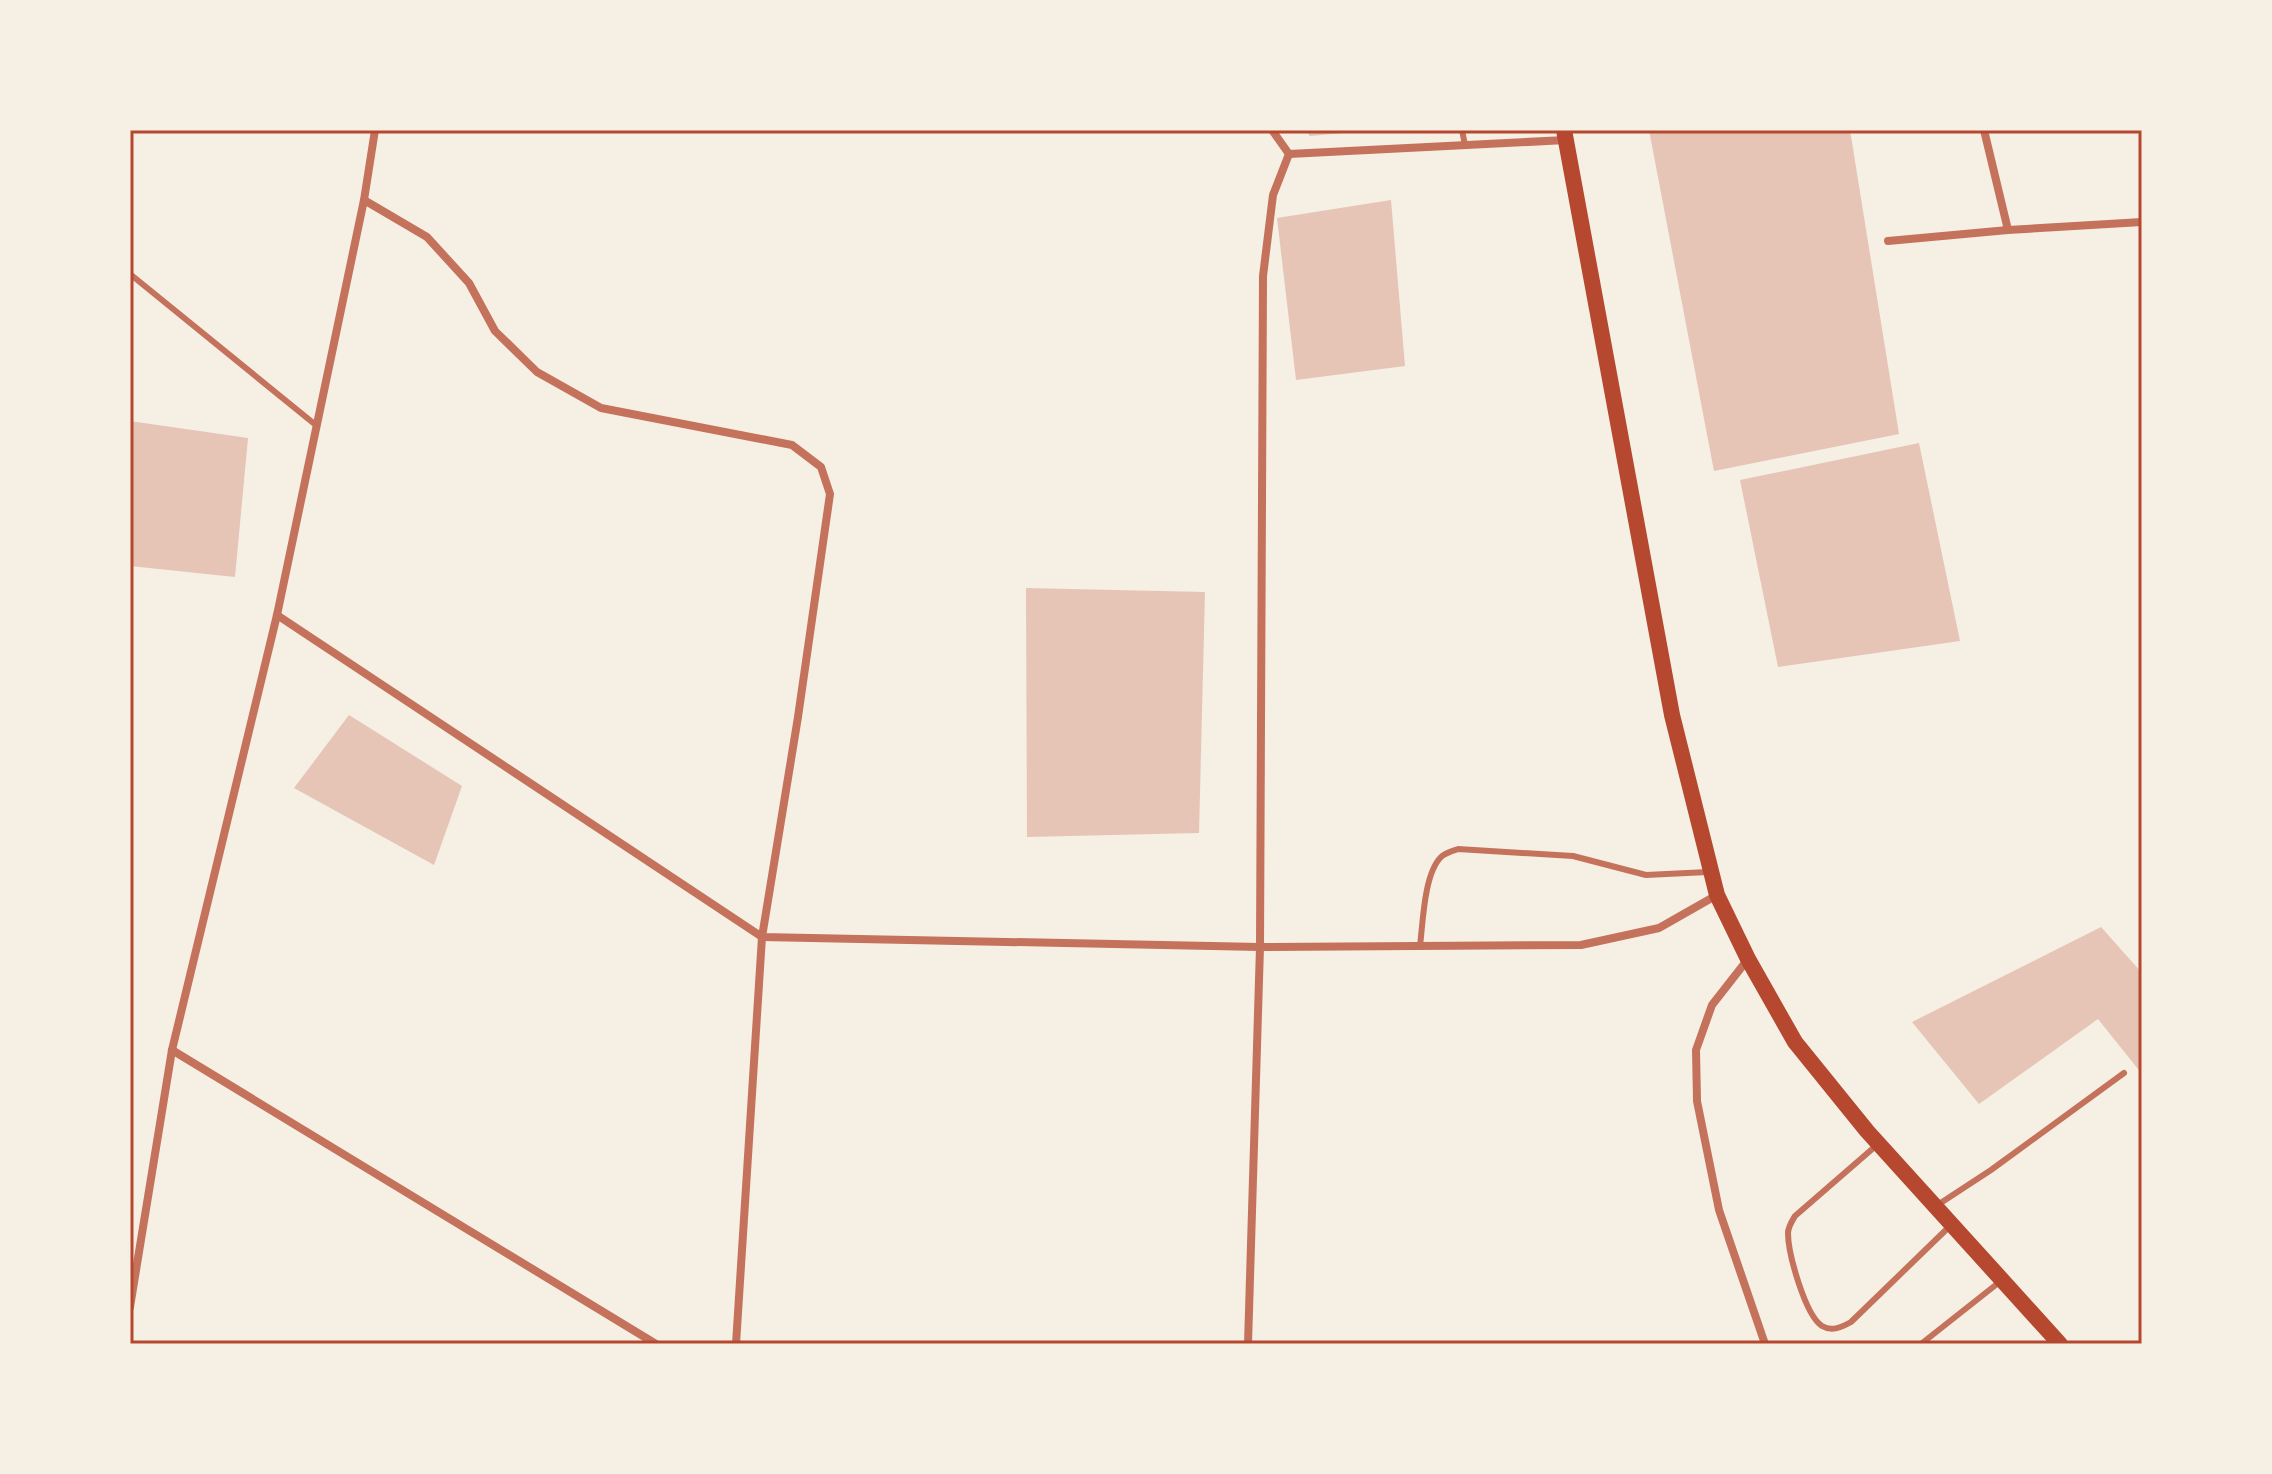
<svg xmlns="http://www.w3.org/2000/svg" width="2272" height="1474" font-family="Overpass,sans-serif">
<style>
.building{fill:#e6c5b7}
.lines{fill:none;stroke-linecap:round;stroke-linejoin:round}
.service{stroke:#c5725c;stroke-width:6}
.minor{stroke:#c5725c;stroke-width:8}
.secondary{stroke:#b5482f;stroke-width:16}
.neatline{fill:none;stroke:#b5482f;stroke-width:3}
</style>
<rect width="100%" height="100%" fill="#f6efe4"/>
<g class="building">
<path d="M1305 130H1355V132L1310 136Z"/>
<path d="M1649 130H1850L1899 434 1714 471Z"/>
<path d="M1391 200 1405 366 1296 380 1277 218Z"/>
<path d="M130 421 248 438 235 577 130 566Z"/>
<path d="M1919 443 1960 641 1778 667 1740 480Z"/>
<path d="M1026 588 1205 592 1199 833 1027 837Z"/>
<path d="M349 715 462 786 434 865 294 788Z"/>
<path d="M2101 927 2142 973V1074L2098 1019 1979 1104 1912 1022Z"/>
</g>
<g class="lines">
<g class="service">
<path d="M1462 130 1465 145"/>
<path d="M130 274 317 426"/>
<path d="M1420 946C1423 922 1424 874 1441 857 1445 853 1452 851 1458 849L1573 856 1646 875 1708 872"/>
<path d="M1878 1144 1795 1216C1792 1221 1788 1227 1788 1233 1788 1253 1805 1315 1822 1326 1832 1332 1842 1327 1851 1322L1951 1225"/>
<path d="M1936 1206 1991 1170 2124 1073"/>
<path d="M1921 1344 2002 1280"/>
</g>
<g class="minor">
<path d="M1272 130 1289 154"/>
<path d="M1984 130 2008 230"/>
<path d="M1289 154 1566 140"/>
<path d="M364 200 427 237 469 283 495 331 537 372 601 408 792 445 821 467 830 494 798 717 762 937 736 1344"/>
<path d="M1888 241 2008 230 2142 222"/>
<path d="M277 615 762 937 1260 947 1581 945 1659 928 1717 895"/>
<path d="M1748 959 1712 1005 1696 1050 1697 1101 1719 1210 1765 1344"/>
<path d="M172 1050 656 1344"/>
<path d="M130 1307 172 1050 277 615 364 200 375 130"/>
<path d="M1248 1344 1260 947 1263 276 1273 195 1289 154"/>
</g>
<path class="secondary" d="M1564 130 1672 715 1717 895 1748 959 1795 1042 1867 1131 2060 1344"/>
</g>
<rect width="2272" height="1474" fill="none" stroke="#f6efe4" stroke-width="264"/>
<rect x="132" y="132" width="2008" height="1210" class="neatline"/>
</svg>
